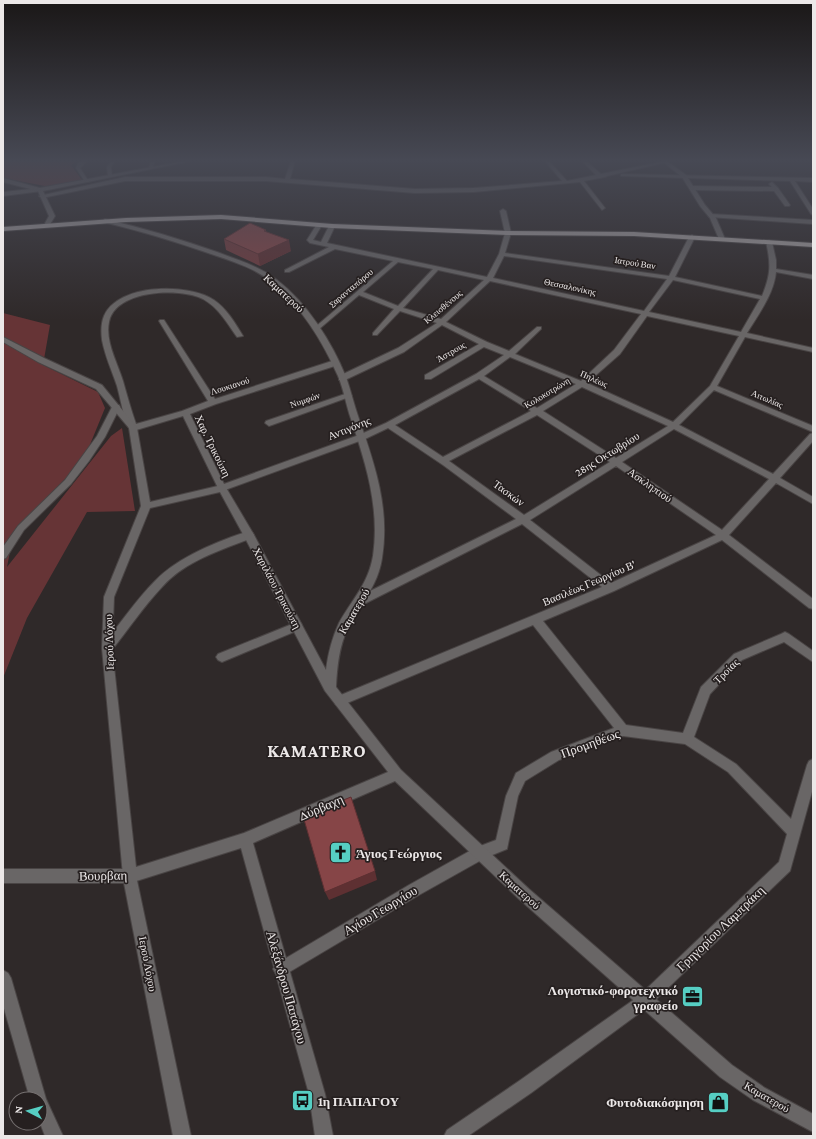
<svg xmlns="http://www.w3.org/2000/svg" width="816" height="1139" font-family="'Crimson Pro',serif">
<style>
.green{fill:#663436}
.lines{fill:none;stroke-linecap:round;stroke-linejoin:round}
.minor-casing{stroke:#494444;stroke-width:2}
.tertiary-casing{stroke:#494444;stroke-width:2}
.primary-casing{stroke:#494444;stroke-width:2}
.minor{fill:#696666;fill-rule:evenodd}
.tertiary{fill:#696666;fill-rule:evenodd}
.primary{fill:#a7a1a1;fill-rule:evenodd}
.wall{fill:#733b3d}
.shaded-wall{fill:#5e3032}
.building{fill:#864547;stroke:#5e3032}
.labels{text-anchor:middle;stroke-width:3.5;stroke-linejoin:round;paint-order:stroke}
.far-street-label{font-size:9px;fill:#ece8e8;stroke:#262020}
.street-label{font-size:11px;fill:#ece8e8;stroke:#262020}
.near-street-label{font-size:13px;fill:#ece8e8;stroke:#262020}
.near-poi-label{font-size:13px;font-weight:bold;fill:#ece8e8;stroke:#262020;text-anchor:start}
.near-district-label{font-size:18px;font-weight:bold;letter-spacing:1px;fill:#ece8e8;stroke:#262020}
</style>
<rect width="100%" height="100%" fill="#2f2929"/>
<g class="green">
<path d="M3 161H78L71 165 82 180 63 185 45 186 3 178Z"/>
<path d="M3 313 50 325 43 365 98 392 105 408 89 447 72 472 28 517 13 536 7 567 111 436 122 428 135 511 87 512 27 618 3 678Z"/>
</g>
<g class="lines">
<defs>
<g id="minor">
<path d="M82 161H87L80 168 89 182H85L76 168 78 163Z"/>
<path d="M111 161H115L111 167 112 176 110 177 108 176 107 167Z"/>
<path d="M151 161H155L153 167 151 168 149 167Z"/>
<path d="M291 161H295L290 179 415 189 474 188 562 181 545 161H549L567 181 596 175 582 161H586L601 174 665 161H672L607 176 605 177 584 181 605 208 602 210 580 182 474 192 415 193 266 181H125L42 198 39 196 125 177H266L285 179Z"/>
<path d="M623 174 813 178V182L795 181 813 209V215L811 214 790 181 621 176V174Z"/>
<path d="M772 182 778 188 790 205 789 206H785L774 191 692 190 689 188 692 186 772 187 769 184Z"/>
<path d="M40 188 42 189V191L3 196V192Z"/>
<path d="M503 209 506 211 511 233 505 253 669 276 689 237 692 235 695 237 675 277 762 296C771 274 771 264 766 242L769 240 772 242 776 260V269L813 275V279L776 272C774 294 758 315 747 333L813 348V352L745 337 717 386 813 426V432L714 390 679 425 773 474 810 434 813 433V441L780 478 813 497V504L776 483 729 535 813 599V609L809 608 722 540 614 591 543 621 626 725 683 733 701 687 734 654 781 634 785 632 789 634 813 651V662L784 642 742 660 710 694 694 737 736 764 791 819 807 765 809 761 813 759V788L790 871 649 1006 531 1093 468 1136H444L447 1130 519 1081 639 996 779 862 787 834 728 772 685 744 623 736 559 760 525 781 518 796 507 849 485 858 419 895 286 974 281 977 276 974 273 969 276 964 409 885 475 848 496 840 506 796 516 773 551 752 614 728 533 625 340 706 336 705 334 701 336 697 602 587 522 524 366 603 362 604 358 603 357 600 358 597 516 519 443 465 388 428 365 439 225 490H219L183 416 133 431 130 430C123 417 121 400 117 386 112 371 105 356 102 340 101 332 101 323 104 316 118 283 189 283 214 300 227 309 235 323 243 336L237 337C227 323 219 308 203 299 179 287 115 290 109 322 105 341 117 362 123 381 127 395 131 410 136 424L182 411 208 401 159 321 160 320H164L215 399 332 361H338V365L216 404 190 414 224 484 359 435 386 423 476 374 504 355 484 347 431 379H425V375L479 344 442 325 404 352 345 380H339V376L398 348 437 323 400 311 377 335H373V333L394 309 359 295 318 330H314V328L393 261 335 249 289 272H285V270L329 247 310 243 307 240 317 224 322 225 313 240 321 242 329 226 332 224 335 226 327 243 487 277 499 254 505 233 500 211ZM504 256 667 279 644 311 493 278ZM398 262 433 269 398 306 363 292ZM438 270 484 280 441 319 403 308ZM673 280 760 299 741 332 649 312ZM490 281 641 314 614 350 581 381 515 354 541 329V327H537L509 351 487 342 446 322ZM647 316 739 336 710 386 673 422 587 383 620 354ZM510 357 576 384 537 408 484 376ZM479 379 531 411 443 457 395 425ZM582 387 668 426 616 458 543 411ZM537 415 610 462 524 515 449 461ZM674 429 769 479 722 530 622 462ZM616 466 716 535 611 583 530 520Z"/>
<path d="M711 214 813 220V224L709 217V215Z"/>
<path d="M345 394H348L352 396 272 425 269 426 265 423 266 421Z"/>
<path d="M113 405H119L120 407 105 437 89 461 71 484 24 530 6 558 3 559V547L18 526 65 480 97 436Z"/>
<path d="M249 531 252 532 254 535 252 538C221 550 185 561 162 587 143 607 128 630 111 651L107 653 103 651 102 648 103 645C120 624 136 600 155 581 178 557 218 541 249 531Z"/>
<path d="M297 622 301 623 302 626 301 629 222 662 218 660 216 657 218 654Z"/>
<path d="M3 869H130L135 871 191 1136H173L124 883H3Z"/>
<path d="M3 970 8 973 11 978 46 1099 63 1136H45L40 1123V1099H30L3 1005Z"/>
</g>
<g id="tertiary">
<path d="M184 161H191L43 191 55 216 49 226 47 227 44 225 49 216 38 191 3 182V178L40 188Z"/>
<path d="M662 161H667L686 175 705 205 716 218 725 239 724 240 719 239 710 218 700 206 682 177Z"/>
<path d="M105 219C143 228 180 239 217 252 238 260 259 266 277 280 307 303 332 342 346 377 351 391 354 405 359 419 375 465 390 509 382 558 378 586 360 604 348 628 339 646 337 667 336 687L401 770 529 889 732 1065 765 1088 813 1114V1132L753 1100 720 1077 519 899 395 781 253 843 325 1094 333 1136H315L309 1094 241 848 130 883 125 881 123 876 102 648 104 597 141 506 129 428 96 389 38 362 3 342V337L44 358 102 385 137 428 150 502 222 485 225 486 254 535 326 670C328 654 332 638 339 623 352 599 368 585 373 556 380 508 366 464 351 419 346 405 344 390 338 376 323 342 302 308 274 284 257 269 235 262 214 255 177 242 141 231 103 222L102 221ZM220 492 244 536 325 691 388 772 244 833 136 867 112 648 114 597 150 508Z"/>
</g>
<path id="primary" d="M221 215 332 224 508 231 634 232 813 243V247L634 236 508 235 332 228 221 219 126 222 3 231V227L126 218Z"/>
</defs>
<use href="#minor" class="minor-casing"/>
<use href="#tertiary" class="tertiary-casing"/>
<use href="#primary" class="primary-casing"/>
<use href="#minor" class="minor"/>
<use href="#tertiary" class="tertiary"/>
<use href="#primary" class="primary"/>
</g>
<path class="wall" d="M266 230V232L291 251 260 266 226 250 224 239Z"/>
<g class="shaded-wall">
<path d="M289 240 291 251 260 266 258 254Z"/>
<path d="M375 871 377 880 329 900 325 892Z"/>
</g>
<g class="building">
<path d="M250 223 266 230 264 231 289 240 258 254 224 239Z"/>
<path d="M351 797 375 871 325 892 303 816Z"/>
</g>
<linearGradient id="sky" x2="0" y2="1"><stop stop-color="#1a1717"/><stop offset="0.5" stop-color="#474954"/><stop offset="1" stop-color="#474954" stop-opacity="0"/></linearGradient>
<rect width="816" height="320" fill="url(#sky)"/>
<defs>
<symbol id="church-square" viewBox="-11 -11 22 22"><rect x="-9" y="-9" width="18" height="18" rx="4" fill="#56cec3" stroke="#262020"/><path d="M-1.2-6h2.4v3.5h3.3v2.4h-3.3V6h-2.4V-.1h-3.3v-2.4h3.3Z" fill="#111"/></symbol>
<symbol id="office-square" viewBox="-11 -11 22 22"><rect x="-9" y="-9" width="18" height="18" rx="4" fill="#56cec3" stroke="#262020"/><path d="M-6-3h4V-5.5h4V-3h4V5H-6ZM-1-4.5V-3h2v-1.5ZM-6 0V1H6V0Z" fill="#111"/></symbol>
<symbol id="bus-square" viewBox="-11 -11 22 22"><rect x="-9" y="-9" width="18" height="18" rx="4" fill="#56cec3" stroke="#262020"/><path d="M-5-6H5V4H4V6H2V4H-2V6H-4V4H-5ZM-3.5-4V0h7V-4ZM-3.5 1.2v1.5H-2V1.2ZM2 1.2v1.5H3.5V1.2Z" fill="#111"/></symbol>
<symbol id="shop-square" viewBox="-11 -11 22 22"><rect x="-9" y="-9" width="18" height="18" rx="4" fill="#56cec3" stroke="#262020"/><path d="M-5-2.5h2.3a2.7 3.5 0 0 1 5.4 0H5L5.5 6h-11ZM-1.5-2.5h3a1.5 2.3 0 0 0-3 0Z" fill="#111"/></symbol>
</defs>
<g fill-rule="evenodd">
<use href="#church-square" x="328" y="840" width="25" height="25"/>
<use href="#office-square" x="680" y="984" width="25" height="25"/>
<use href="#bus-square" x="290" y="1088" width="25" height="25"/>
<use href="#shop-square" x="706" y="1090" width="25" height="25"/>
</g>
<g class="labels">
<g class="far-street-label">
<text transform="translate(635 263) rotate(9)" y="3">Ιατρού Βαν</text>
<text transform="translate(570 287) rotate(12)" y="3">Θεσσαλονίκης</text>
<text transform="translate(351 288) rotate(-40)" y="3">Σαρανταπόρου</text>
<text transform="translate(443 307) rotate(-40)" y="3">Κλεισθένους</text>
<text transform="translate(451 352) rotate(-30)" y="3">Άστρους</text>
<text transform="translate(594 379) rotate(24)" y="3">Πηλέως</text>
<text transform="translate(230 386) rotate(-18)" y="3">Λουκιανού</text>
<text transform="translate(547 393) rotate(-31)" y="3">Κολοκοτρώνη</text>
<text transform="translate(767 399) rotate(23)" y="3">Αιτωλίας</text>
<text transform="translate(305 400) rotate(-19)" y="3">Νυμφών</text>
</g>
<g class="street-label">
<text transform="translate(284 293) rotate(43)" y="4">Καματερού</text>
<text transform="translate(349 428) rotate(-22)" y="4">Αντιγόνης</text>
<text transform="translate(213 446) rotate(64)" y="4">Χαρ. Τρικούπη</text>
<text transform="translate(607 454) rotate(-32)" y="4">28ης Οκτωβρίου</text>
<text transform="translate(650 485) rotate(35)" y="4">Ασκληπιού</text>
<text transform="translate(509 493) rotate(36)" y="4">Τασκών</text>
<text transform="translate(589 583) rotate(-23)" y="4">Βασιλέως Γεωργίου Β'</text>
<text transform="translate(277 588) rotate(62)" y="4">Χαριλάου Τρικούπη</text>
<text transform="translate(354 611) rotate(-60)" y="4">Καματερού</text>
<text transform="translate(109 642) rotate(-92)" y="4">Ιερού Λόχου</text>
<text transform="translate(726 671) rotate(-45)" y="4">Τροίας</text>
<text transform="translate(520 890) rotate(42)" y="4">Καματερού</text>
<text transform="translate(148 964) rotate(79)" y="4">Ιερού Λόχου</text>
<text transform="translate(767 1097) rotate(30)" y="4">Καματερού</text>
</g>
<g class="near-street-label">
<text transform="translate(590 743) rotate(-20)" y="5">Προμηθέως</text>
<text transform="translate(321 807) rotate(-23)" y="5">Δύρβαχη</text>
<text transform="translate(103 875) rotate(-1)" y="5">Βουρβαη</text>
<text transform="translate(380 910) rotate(-31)" y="5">Αγίου Γεωργίου</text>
<text transform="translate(720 928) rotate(-44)" y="5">Γρηγορίου Λαμπράκη</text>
<text transform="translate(287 987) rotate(74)" y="5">Αλεξάνδρου Παπάγου</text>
</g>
<g class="near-poi-label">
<text x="356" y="858">Άγιος Γεώργιος</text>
<text x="678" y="995" text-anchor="end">Λογιστικό-φοροτεχνικό<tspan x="678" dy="15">γραφείο</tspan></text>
<text x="318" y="1106">1η ΠΑΠΑΓΟΥ</text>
<text x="704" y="1107" text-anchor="end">Φυτοδιακόσμηση</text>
</g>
<g class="near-district-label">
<text x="317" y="757">KAMATERO</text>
</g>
</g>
<rect width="816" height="1139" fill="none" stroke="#ece8e8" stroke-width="8"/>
<g transform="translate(28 1111) rotate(276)"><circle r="19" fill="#262020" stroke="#757070"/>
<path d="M0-3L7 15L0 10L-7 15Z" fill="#56cec3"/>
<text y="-6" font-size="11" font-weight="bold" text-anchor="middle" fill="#ece8e8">N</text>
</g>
</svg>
